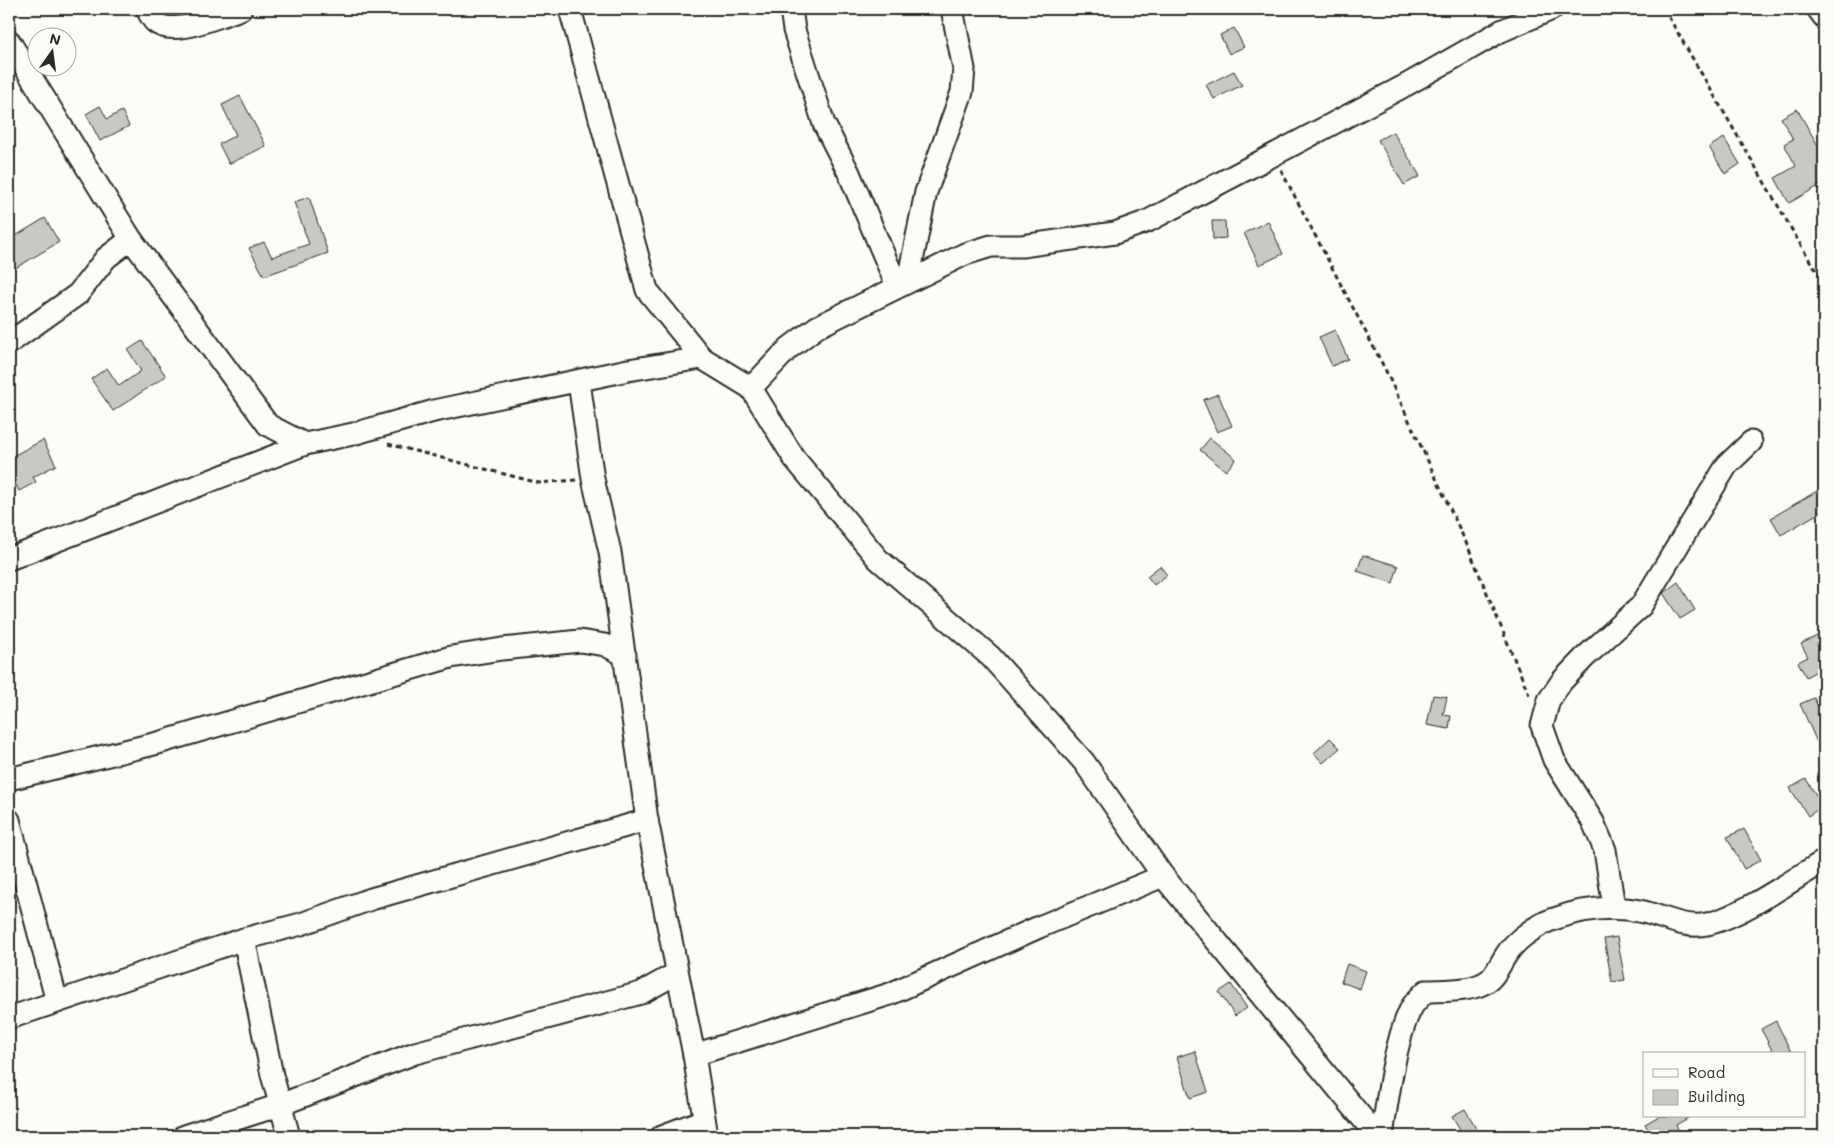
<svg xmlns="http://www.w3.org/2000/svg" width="1833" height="1145" font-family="Mali,sans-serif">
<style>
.building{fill:#c9c8c4;stroke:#2b2b2b}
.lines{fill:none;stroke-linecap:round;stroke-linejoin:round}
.minor-casing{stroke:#2b2b2b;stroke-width:25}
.path{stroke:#2b2b2b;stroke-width:3;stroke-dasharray:5 4;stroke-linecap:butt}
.minor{stroke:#fdfcf7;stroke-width:21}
</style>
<rect width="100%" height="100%" fill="#fdfcf7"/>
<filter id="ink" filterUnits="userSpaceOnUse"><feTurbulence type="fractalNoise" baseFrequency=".02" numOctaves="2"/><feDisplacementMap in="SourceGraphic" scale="10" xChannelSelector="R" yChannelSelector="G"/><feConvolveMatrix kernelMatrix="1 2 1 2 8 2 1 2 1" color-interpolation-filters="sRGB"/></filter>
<g filter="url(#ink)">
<g class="building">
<path d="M1234 28 1244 47 1229 54 1220 35Z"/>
<path d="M1234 71 1242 85 1214 99 1206 85Z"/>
<path d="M240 96 266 146 229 164 219 144 236 135 222 105Z"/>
<path d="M100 106 107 119 122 111 129 126 100 141 86 114Z"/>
<path d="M1797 109 1824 156V183L1789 203 1775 178 1796 166 1784 144 1793 139 1781 118Z"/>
<path d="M1393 132 1420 176 1404 185 1378 140Z"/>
<path d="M1724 138 1740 164 1725 174 1709 147Z"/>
<path d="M309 197 328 253 264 276 249 248 264 242 272 257 309 244 294 202Z"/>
<path d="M45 218 59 242 9 272V240Z"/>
<path d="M1212 221H1225L1226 238 1213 239Z"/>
<path d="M1268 221 1283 254 1259 265 1244 233Z"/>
<path d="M1335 330 1348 359 1332 366 1319 337Z"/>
<path d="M142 341 166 376 113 411 91 379 107 368 119 386 141 371 128 350Z"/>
<path d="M1218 394 1232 426 1217 432 1203 400Z"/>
<path d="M1210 438 1236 459 1226 471 1200 450Z"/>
<path d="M43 440 56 465 33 477 36 482 19 491 9 471V458Z"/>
<path d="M1824 487V510L1781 535 1771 518Z"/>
<path d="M1363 555 1398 566 1393 583 1357 571Z"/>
<path d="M1160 566 1167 575 1154 585 1147 576Z"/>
<path d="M1678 582 1695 610 1680 619 1663 593Z"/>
<path d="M1819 635 1824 645V667L1806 677 1798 662 1808 657 1801 644Z"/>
<path d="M1433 695 1447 697 1443 715 1451 716 1449 729 1427 725Z"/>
<path d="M1814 698 1824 720V758L1800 704Z"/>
<path d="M1330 738 1340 748 1323 763 1314 753Z"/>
<path d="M1806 779 1823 806 1808 816 1790 788Z"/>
<path d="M1744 829 1761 860 1744 869 1727 837Z"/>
<path d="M1617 937 1625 980 1612 982 1604 939Z"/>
<path d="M1347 964 1366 971 1360 989 1341 982Z"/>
<path d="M1231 984 1247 1008 1235 1016 1219 992Z"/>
<path d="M1776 1021 1792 1054H1774L1761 1029Z"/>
<path d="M1195 1051 1208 1092 1190 1098 1177 1057Z"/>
<path d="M1465 1109 1481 1136H1464L1452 1116Z"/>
<path d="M1659 1116H1691L1676 1125 1681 1136H1652L1645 1124Z"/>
</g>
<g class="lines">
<defs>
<g id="minor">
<path d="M147 9C149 13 152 19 155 22 173 38 220 15 241 9"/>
<path d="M570 9 647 290 702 358 751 388 794 458 878 559 991 657 1084 762 1163 876 1377 1136"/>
<path d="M791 9 794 30 824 124 849 173 897 286"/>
<path d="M1818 9 1824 17"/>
<path d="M9 41 131 239 268 425 305 444"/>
<path d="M908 281 926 192 962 92 964 69 952 9"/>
<path d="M9 343 78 294 106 258 131 239"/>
<path d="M579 382 593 479 610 552 647 820 694 1055 707 1136"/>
<path d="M751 388 789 348 817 327 965 254 991 246H1022L1115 233 1148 221 1408 84 1501 31 1552 9"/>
<path d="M9 559 305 444 353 434 434 411 628 370 702 358"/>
<path d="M9 779 158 743 451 657 502 649 580 641 605 645 625 655"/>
<path d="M9 820 57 1002"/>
<path d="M1614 907 1605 850 1593 822 1554 760 1542 726 1549 700 1562 681 1584 658 1641 606 1727 465 1751 442"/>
<path d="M244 939 272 1075 289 1136"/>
<path d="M9 1018 244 939 301 924 371 899 647 820"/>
<path d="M694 1055 890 994 1039 927 1163 876"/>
<path d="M184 1136 280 1105 415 1053 641 993 677 973"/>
<path d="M662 1136 704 1120"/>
<path d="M1382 1136C1387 1102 1396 1033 1413 1005 1417 1000 1422 995 1426 991 1445 990 1474 992 1489 980 1496 975 1501 962 1506 955 1515 940 1538 924 1554 919 1584 908 1613 905 1644 912 1664 917 1685 929 1707 924 1740 917 1794 879 1824 861"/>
</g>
</defs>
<use href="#minor" class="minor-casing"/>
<g class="path">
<path d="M1664 9 1810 261 1824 281"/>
<path d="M1281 170 1385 369 1468 547 1530 697"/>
<path d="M388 444 539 483 576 480"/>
</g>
<use href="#minor" class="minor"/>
</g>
</g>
<rect width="1833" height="1145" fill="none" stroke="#fdfcf7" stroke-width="30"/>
<rect x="15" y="15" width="1803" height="1115" fill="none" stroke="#2b2b2b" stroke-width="2" filter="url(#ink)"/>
<rect x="1643" y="1052" width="162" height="65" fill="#fdfcf7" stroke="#a9a8a5"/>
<rect x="1653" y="1069" width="25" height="8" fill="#fdfcf7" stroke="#a9a8a5"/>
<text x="1688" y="1078" font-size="15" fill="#2b2b2b">Road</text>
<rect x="1653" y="1090" width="25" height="15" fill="#c9c8c4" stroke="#a9a8a5"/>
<text x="1688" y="1102" font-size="15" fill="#2b2b2b">Building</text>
<g transform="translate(52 52) rotate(14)"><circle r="24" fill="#fdfcf7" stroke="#a9a8a5"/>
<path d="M0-4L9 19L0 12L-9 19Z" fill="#2b2b2b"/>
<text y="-8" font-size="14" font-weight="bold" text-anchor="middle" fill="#2b2b2b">N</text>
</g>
</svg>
